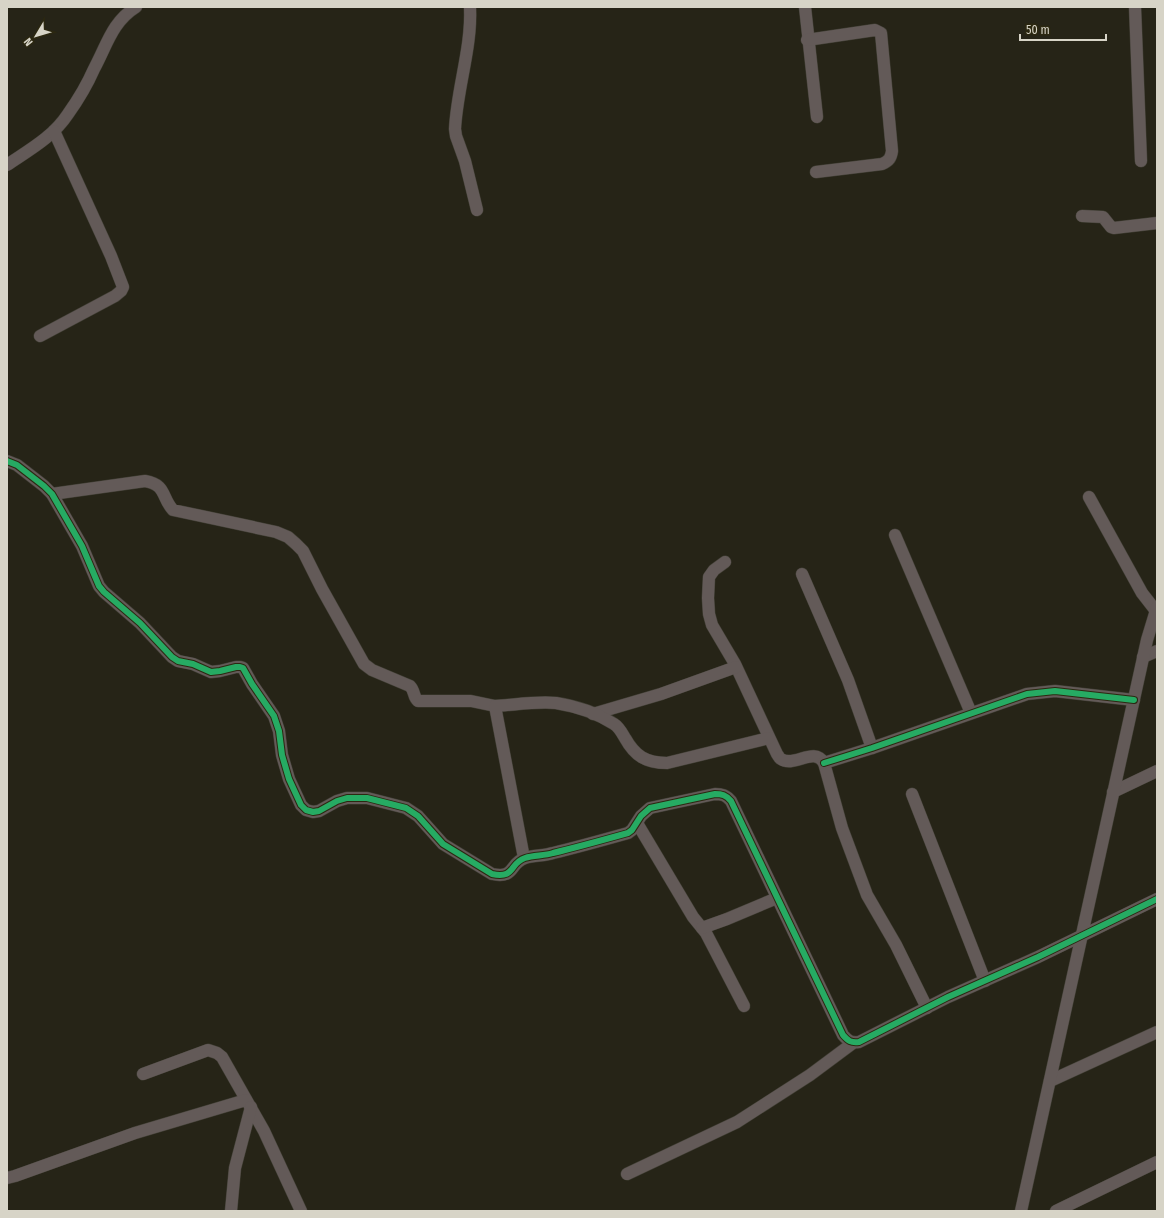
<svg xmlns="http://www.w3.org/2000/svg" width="1164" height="1218" font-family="'Fira Sans Condensed',sans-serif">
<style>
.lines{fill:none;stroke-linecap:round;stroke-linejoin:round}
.street-casing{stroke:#413f35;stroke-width:13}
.street{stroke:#635a58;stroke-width:12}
.cycleway-casing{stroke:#2c2811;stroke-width:8}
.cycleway{stroke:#26ab63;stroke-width:6}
</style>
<rect width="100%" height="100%" fill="#262417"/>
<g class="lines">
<defs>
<g id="street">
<path d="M470 7C472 48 457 88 455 129L456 136 465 161 477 210"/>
<path d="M805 7 817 117"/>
<path d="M1135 7 1141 161"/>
<path d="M807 40 875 30 881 33 892 151C891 158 889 161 882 164L816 172"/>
<path d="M7 165C29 150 53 137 68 114 78 100 87 85 94 69 107 45 112 22 136 7"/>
<path d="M1082 216 1103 217 1111 227 1114 228 1157 223"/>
<path d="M40 336 115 296 121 291 123 287 111 256 54 131"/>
<path d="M7 461 17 465 44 486 52 494 82 546 99 586 104 592 140 623 172 657 178 661 193 664 211 672 220 671 236 667H240L243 668 252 684 274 716 279 731 282 755 289 779 301 805 306 810 313 812 319 811 337 801 347 798H367L406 808 418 816 443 844 492 874C516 879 509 863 525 858 534 855 544 856 553 853 578 847 603 840 628 833L632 830 641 816 650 808 715 794C722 794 726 795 731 801L843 1035C848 1041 851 1043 859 1042L948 997 1038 957 1157 899"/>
<path d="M52 494 145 481C167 485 161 497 173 510L276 532 288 537 296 544 303 551 322 589 364 664 372 670 410 686C415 691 413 697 418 701H471L495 706"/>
<path d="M1089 497 1142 593 1156 611"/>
<path d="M895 535 971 713"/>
<path d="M725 562 714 570 709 577 708 598 709 614 712 625 735 664 777 754C778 755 779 758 781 759 794 768 814 746 824 763L842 828 867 895 896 945 927 1008"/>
<path d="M802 574 848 680 872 748"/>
<path d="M1143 657 1157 651"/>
<path d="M593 714 661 694 736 667"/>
<path d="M824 763 872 748 1027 694 1055 691 1134 700"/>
<path d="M1113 792 1157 771"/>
<path d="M912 794 985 981"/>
<path d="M637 823 693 917 706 933 744 1006"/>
<path d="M524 858 495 706C514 705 536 701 556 703 575 706 597 713 614 724 619 727 622 733 625 738 635 756 646 763 667 763L769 738"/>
<path d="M702 928 727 919 777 898"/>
<path d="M143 1074 208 1050 217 1053 222 1057 264 1131 301 1211"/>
<path d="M1050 1081 1157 1032"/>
<path d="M627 1174 737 1122 810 1075 853 1043"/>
<path d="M7 1178 15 1176 135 1133 246 1100"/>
<path d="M231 1211 235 1168 251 1107"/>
<path d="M1021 1211 1147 640 1157 607"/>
<path d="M1056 1211 1157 1162"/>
</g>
</defs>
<use href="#street" class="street-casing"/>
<use href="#street" class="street"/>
<defs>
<g id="cycleway">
<path d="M7 461 17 465 44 486 52 494 82 546 99 586 104 592 140 623 172 657 178 661 193 664 211 672 220 671 236 667H240L243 668 252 684 274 716 279 731 282 755 289 779 301 805 306 810 313 812 319 811 337 801 347 798H367L406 808 418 816 443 844 492 874C516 879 509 863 525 858 534 855 544 856 553 853 578 847 603 840 628 833L632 830 641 816 650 808 715 794C722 794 726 795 731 801L843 1035C848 1041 851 1043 859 1042L948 997 1038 957 1157 899"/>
<path d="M824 763 872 748 1027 694 1055 691 1134 700"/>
</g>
</defs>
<use href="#cycleway" class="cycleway-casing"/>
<use href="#cycleway" class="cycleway"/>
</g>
<rect width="1164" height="1218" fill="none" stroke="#d7d4c7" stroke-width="16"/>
<g transform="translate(36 36) rotate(232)" stroke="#2c2811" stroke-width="3" paint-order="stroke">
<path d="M0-3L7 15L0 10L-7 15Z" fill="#d7d4c7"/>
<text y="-6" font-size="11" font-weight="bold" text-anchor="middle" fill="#d7d4c7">N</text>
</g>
<path d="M1020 34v6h86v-6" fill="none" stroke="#d7d4c7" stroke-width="2"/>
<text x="1026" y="34" font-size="12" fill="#d7d4c7" stroke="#2c2811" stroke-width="3" paint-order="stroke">50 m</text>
</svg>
